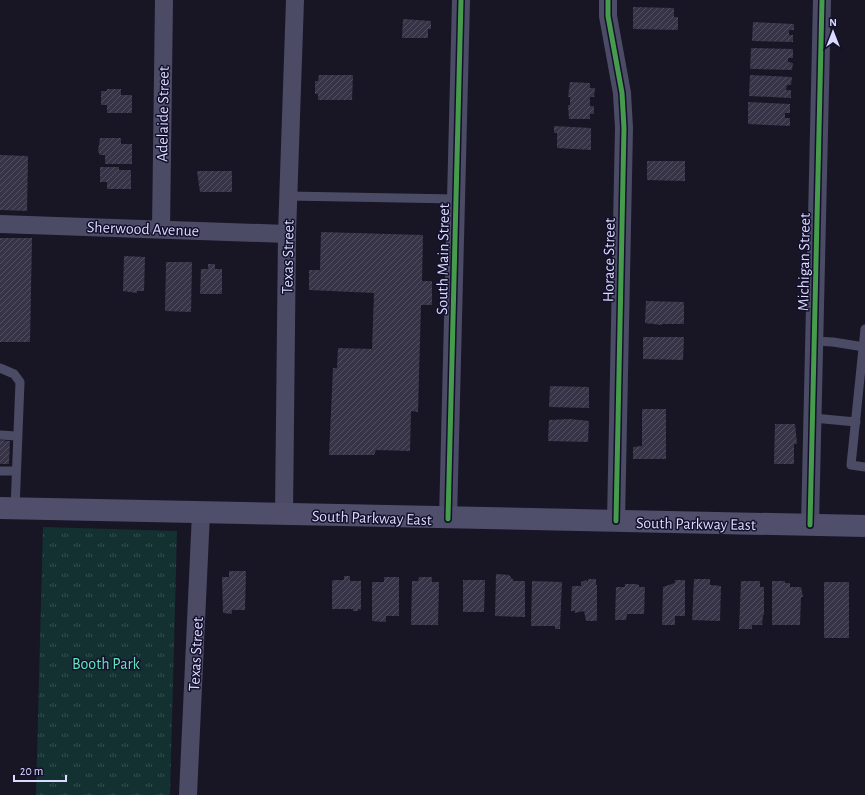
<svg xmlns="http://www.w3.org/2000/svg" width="865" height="795" font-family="'Alegreya Sans',sans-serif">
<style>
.park{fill:url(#park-tufts)}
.building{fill:url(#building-hatch)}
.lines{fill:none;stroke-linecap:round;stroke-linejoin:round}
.service{stroke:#4b4b66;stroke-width:9}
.minor{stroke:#4b4b66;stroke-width:18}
.secondary{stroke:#4f4e6b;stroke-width:22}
.cycleway-casing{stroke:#13102b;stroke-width:8}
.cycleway{stroke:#469c4c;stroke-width:5}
.labels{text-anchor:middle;stroke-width:3;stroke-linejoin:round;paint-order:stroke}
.street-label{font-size:16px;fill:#dcdaff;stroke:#13102b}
.park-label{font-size:16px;fill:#5fe6be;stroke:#13102b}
</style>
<defs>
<pattern id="park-tufts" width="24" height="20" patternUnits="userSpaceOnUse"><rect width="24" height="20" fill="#133131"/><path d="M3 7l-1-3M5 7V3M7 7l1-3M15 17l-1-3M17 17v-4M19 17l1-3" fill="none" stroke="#354e50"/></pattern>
<pattern id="building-hatch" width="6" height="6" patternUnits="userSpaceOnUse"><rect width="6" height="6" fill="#363446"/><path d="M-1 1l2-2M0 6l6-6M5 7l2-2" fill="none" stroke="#525162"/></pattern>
</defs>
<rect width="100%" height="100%" fill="#181625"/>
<path class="park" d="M43 527 177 531 170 795H36Z"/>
<g class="building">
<path d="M633 7 674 8V17H678V30L633 29Z"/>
<path d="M403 19 431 21V29H428V38H402Z"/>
<path d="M753 22 794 24V30H789V35H793V42L752 41Z"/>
<path d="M751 48 793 49V58H788V62L793 63 792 70 750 69Z"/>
<path d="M319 75H353L352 100H318V94H315V81H318Z"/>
<path d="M750 75 792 77 791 85H787L786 90H791V98L749 96Z"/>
<path d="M570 82 590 83V88H595L594 97H590V106H594V114H590V119H569L568 105H570V97H568Z"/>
<path d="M107 89H121V95H132V113H107V105H101V91H107Z"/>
<path d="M748 102 790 104V113H785V118H790V126L748 124Z"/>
<path d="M554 126 591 128V150L557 148V133H554Z"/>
<path d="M100 138H121V144H132V164H105V155H100L98 151Z"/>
<path d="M0 155 28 156 27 211 0 210Z"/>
<path d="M647 161H685V181L647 180Z"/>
<path d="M100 167H119V170H131V189H107V182H100Z"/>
<path d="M197 171H232V192H200Z"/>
<path d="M321 232 423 235 422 281H432V305H421L418 412 411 411 410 451 376 450 374 455H329L333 368H337L338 348 372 349 374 293 309 290V270H320Z"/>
<path d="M0 238H32L30 342H0Z"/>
<path d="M124 256 145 257 144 291H137V293L123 291Z"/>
<path d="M166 262H192L191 312 165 311Z"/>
<path d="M208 264H215V269H222V294H200L201 269H208Z"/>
<path d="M646 301 684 302V324H662V325L645 323Z"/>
<path d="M643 337H684L683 360 643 359Z"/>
<path d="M550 386 589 387V408L549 407Z"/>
<path d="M642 409H666V459H633V447L642 446Z"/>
<path d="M570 419 589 421 588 442 548 441 549 420Z"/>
<path d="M775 424H795L797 444H794V464H774Z"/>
<path d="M0 440 10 441 9 464H0Z"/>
<path d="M229 571H246L245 610H232V614L223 613 222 577H229Z"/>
<path d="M496 574 509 575 514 581H525V617L495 616Z"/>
<path d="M344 576H350V581H361V610L358 609V611H353V609H332V582L333 580H344Z"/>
<path d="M384 577H399V616H386V622L372 621V582H384Z"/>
<path d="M419 577H432V582H439L438 625H411L412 581H418Z"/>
<path d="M588 579H596V585H597V621H586L584 611 575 613V611H571L572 586H581V582L586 580 588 582Z"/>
<path d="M694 579H710V585L721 586 720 621 692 620Z"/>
<path d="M463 580H485L484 612H463Z"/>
<path d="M675 580H685V616H675V625H662L663 587 675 583Z"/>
<path d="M532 581 562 582 560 629H555V626H531Z"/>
<path d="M741 581H760V587H764V615H763L762 625H752V629H739Z"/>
<path d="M772 581H785V583H790V587H801L803 597H801L800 625H772Z"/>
<rect x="824" y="582" width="25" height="56"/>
<path d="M625 584H636L639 585V587H645L644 614H627L626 620H615L616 587H625Z"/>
</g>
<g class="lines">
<g class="service">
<path d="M288 196 456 199"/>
<path d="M865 329 851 465 865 467"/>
<path d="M814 341 833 342 864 347"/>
<path d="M0 368 14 374 20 382 15 509"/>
<path d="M813 418 856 422"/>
<path d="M0 435 17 436"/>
<path d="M0 471H16"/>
</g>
<g class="minor">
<path d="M608 0V16L622 93 624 128 616 521"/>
<path d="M0 224 287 234"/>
<path d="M161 229 164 0"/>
<path d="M284 514 287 234 295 0"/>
<path d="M448 519 461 0"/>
<path d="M810 525 822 0"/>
<path d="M188 795 201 513"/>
</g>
<path class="secondary" d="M0 508 865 526"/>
<defs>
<g id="cycleway">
<path d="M608 0V16L622 93 624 128 616 521"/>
<path d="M448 519 461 0"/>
<path d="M810 525 822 0"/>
</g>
</defs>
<use href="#cycleway" class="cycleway-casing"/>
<use href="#cycleway" class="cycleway"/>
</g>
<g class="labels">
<g class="street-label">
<text transform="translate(162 114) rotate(-89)" y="6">Adelaide Street</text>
<text transform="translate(143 228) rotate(2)" y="6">Sherwood Avenue</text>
<text transform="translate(287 257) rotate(-89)" y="6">Texas Street</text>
<text transform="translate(442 259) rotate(-89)" y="6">South Main Street</text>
<text transform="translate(608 260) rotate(-89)" y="6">Horace Street</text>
<text transform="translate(803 262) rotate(-89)" y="6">Michigan Street</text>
<text transform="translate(372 517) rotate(2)" y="6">South Parkway East</text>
<text transform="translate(696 523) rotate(1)" y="6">South Parkway East</text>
<text transform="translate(195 654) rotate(-87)" y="6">Texas Street</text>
</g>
<g class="park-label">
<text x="106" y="669">Booth Park</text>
</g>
</g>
<g transform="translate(833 32)" stroke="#13102b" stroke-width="3" paint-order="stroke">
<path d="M0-3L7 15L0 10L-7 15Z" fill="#dcdaff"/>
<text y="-6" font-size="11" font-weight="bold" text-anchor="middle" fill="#dcdaff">N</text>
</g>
<path d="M14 775v6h52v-6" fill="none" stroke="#dcdaff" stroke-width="2"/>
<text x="20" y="775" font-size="12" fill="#dcdaff" stroke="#13102b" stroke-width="3" paint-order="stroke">20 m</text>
</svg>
